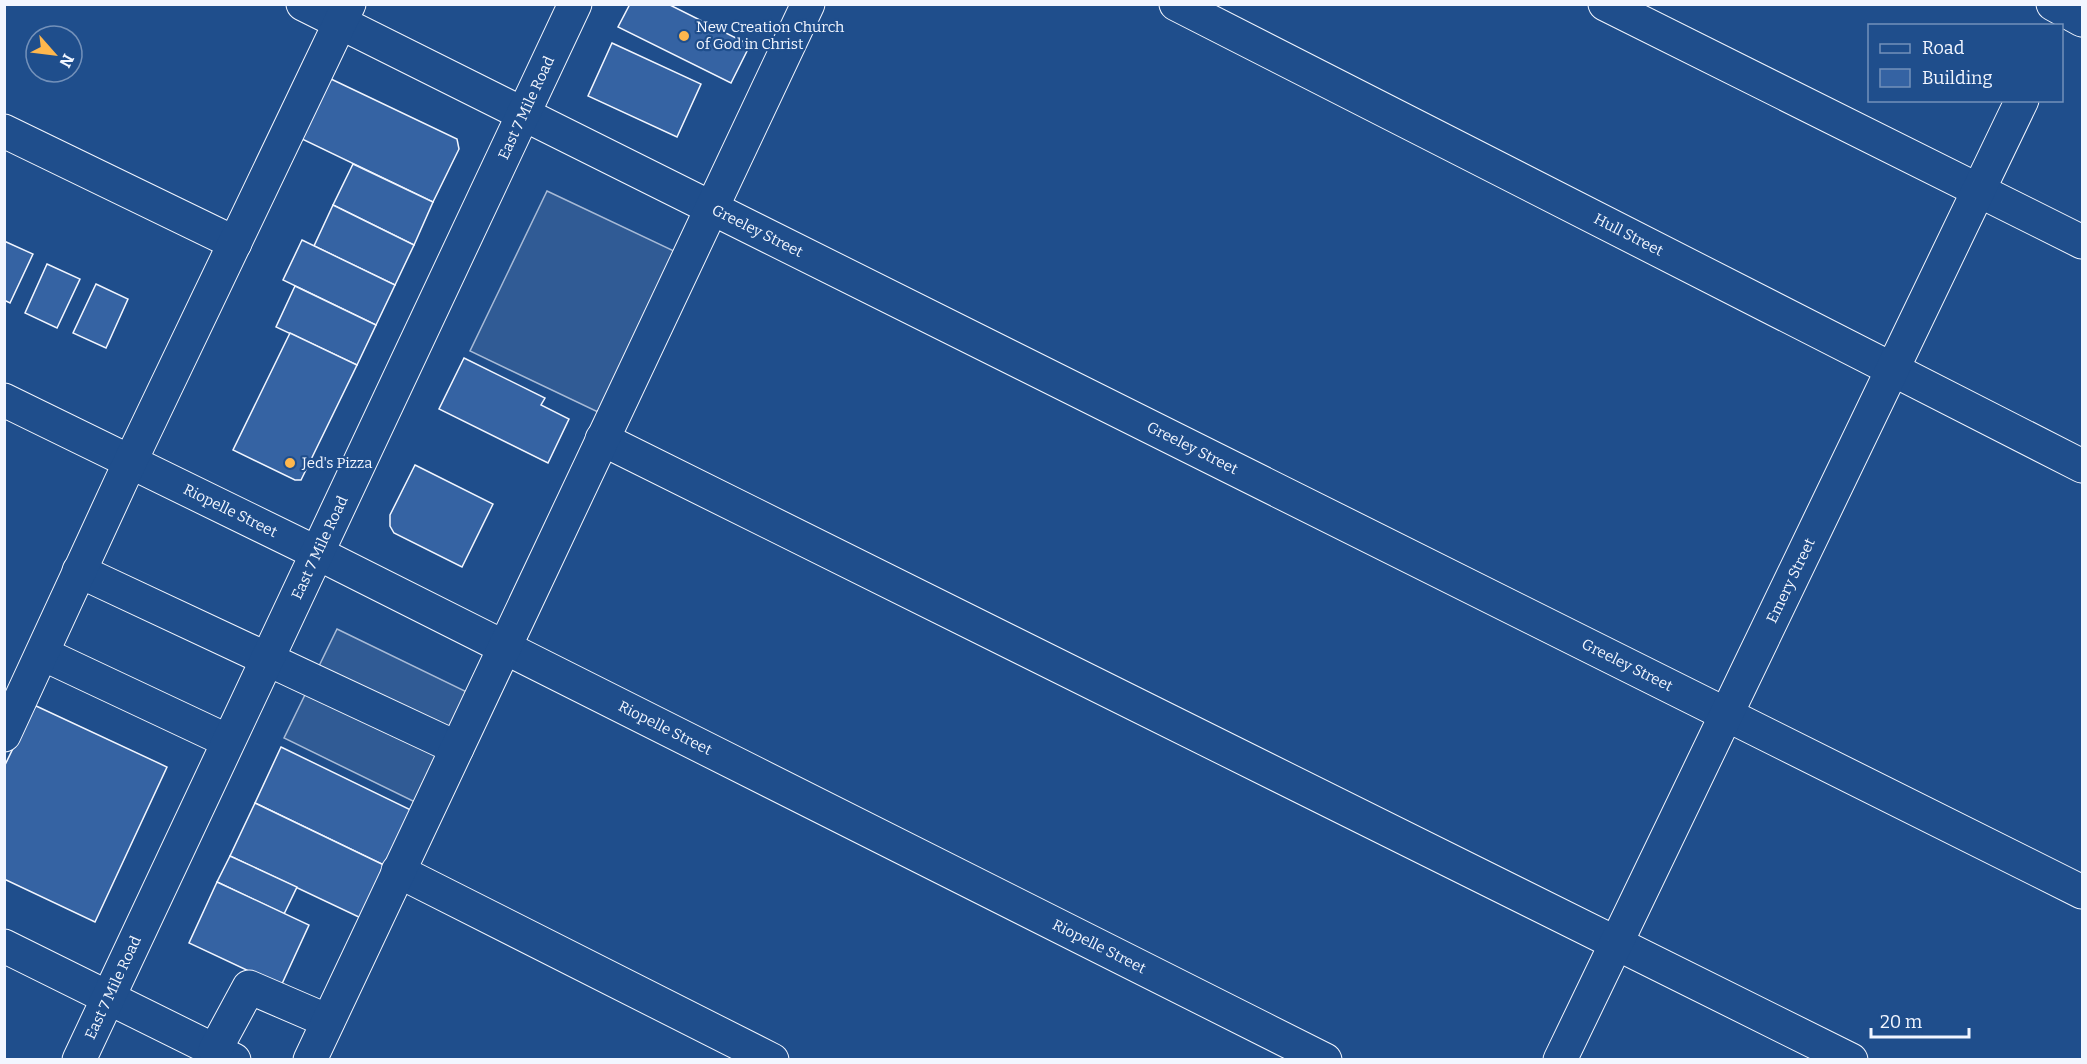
<svg xmlns="http://www.w3.org/2000/svg" width="2087" height="1064" font-family="Bitter,serif">
<style>
.built{fill:#305b95;stroke:#a8bbd7;stroke-width:1.5}
.building{fill:#3563a3;stroke:#f2f6ff;stroke-width:1.5}
.lines{fill:none;stroke-linecap:round;stroke-linejoin:round}
.minor-casing{stroke:#f2f6ff;stroke-width:35}
.minor{stroke:#1f4e8c;stroke-width:33}
.poi-dot{fill:#ffb74d;stroke:#1f4e8c;stroke-width:2}
.labels{text-anchor:middle;stroke-width:4.5;stroke-linejoin:round;paint-order:stroke}
.poi-label{font-size:15px;fill:#f2f6ff;stroke:#1f4e8c;text-anchor:start}
.street-label{font-size:15px;fill:#f2f6ff;stroke:#1f4e8c}
</style>
<rect width="100%" height="100%" fill="#1f4e8c"/>
<g class="built">
<path d="M547 191 674 251 598 412 470 351Z"/>
<path d="M337 629 471 694 417 803 284 738Z"/>
</g>
<g class="building">
<path d="M630 4H668L750 45 731 83 618 27Z"/>
<path d="M612 43 701 84 677 137 588 96Z"/>
<path d="M331 79 457 139 459 149 433 202 302 139Z"/>
<path d="M353 164 433 202 414 245 333 205Z"/>
<path d="M333 205 414 245 395 285 314 246Z"/>
<path d="M302 240 395 285 376 325 283 280Z"/>
<path d="M4 241 33 254 10 303 4 300Z"/>
<path d="M47 264 80 279 57 328 25 313Z"/>
<path d="M96 284 128 299 106 348 73 333Z"/>
<path d="M295 286 376 325 357 365 276 327Z"/>
<path d="M290 333 357 365 301 480H295L233 450Z"/>
<path d="M464 358 545 398 541 405 569 419 548 463 439 409Z"/>
<path d="M415 465 493 504 462 567 394 533 390 526V515Z"/>
<path d="M34 705 167 767 95 922 4 879V767Z"/>
<path d="M281 747 415 812 388 867 255 803Z"/>
<path d="M255 803 388 867 363 919 230 856Z"/>
<path d="M230 856 297 887 284 914 217 882Z"/>
<path d="M217 882 309 925 281 986 189 943Z"/>
</g>
<g class="lines">
<defs>
<g id="minor">
<path id="s1" d="M303 4 2082 892"/>
<path id="s2" d="M1176 4 2082 466"/>
<path d="M1605 4 2082 242"/>
<path d="M2053 4 2082 20"/>
<path d="M4 131 235 243"/>
<path id="s3" d="M4 400 317 553 1325 1060"/>
<path d="M602 439 1851 1060"/>
<path d="M79 571 457 748"/>
<path d="M43 654 228 741"/>
<path d="M4 735 130 462 349 4"/>
<path d="M398 871 772 1060"/>
<path d="M4 946 234 1060"/>
<path d="M215 1050 249 987 328 1021"/>
<path id="s4" d="M79 1060 575 4"/>
<path d="M310 1060 808 4"/>
<path id="s5" d="M1560 1060 2022 100"/>
</g>
</defs>
<use href="#minor" class="minor-casing"/>
<use href="#minor" class="minor"/>
</g>
<g class="poi-dot">
<circle cx="684" cy="36" r="6"/>
<circle cx="290" cy="463" r="6"/>
</g>
<g class="labels">
<g class="poi-label">
<text x="696" y="32">New Creation Church<tspan x="696" dy="17">of God in Christ</tspan></text>
<text x="302" y="468">Jed's Pizza</text>
</g>
<g class="street-label">
<text dy="5" stroke="none"><textPath href="#s4" startOffset="1052">East 7 Mile Road</textPath></text>
<text dy="5" stroke="none"><textPath href="#s1" startOffset="508">Greeley Street</textPath></text>
<text dy="5" stroke="none"><textPath href="#s2" startOffset="508">Hull Street</textPath></text>
<text dy="5" stroke="none"><textPath href="#s1" startOffset="994">Greeley Street</textPath></text>
<text dy="5" stroke="none"><textPath href="#s3" startOffset="252">Riopelle Street</textPath></text>
<text dy="5" stroke="none"><textPath href="#s4" startOffset="566">East 7 Mile Road</textPath></text>
<text dy="5" stroke="none"><textPath href="#s5" startOffset="532">Emery Street</textPath></text>
<text dy="5" stroke="none"><textPath href="#s1" startOffset="1480">Greeley Street</textPath></text>
<text dy="5" stroke="none"><textPath href="#s3" startOffset="738">Riopelle Street</textPath></text>
<text dy="5" stroke="none"><textPath href="#s3" startOffset="1224">Riopelle Street</textPath></text>
<text dy="5" stroke="none"><textPath href="#s4" startOffset="80">East 7 Mile Road</textPath></text>
</g>
</g>
<rect width="2087" height="1064" fill="none" stroke="#f2f6ff" stroke-width="12"/>
<rect x="1868" y="24" width="195" height="78" fill="#1f4e8c" stroke="#7391ba" stroke-width="1.5"/>
<rect x="1880" y="44" width="30" height="9" fill="#1f4e8c" stroke="#7391ba" stroke-width="1.5"/>
<text x="1922" y="54" font-size="18" fill="#f2f6ff">Road</text>
<rect x="1880" y="69" width="30" height="18" fill="#3563a3" stroke="#7391ba" stroke-width="1.5"/>
<text x="1922" y="84" font-size="18" fill="#f2f6ff">Building</text>
<g transform="translate(54 54) rotate(118)"><circle r="28" fill="#1f4e8c" stroke="#7391ba" stroke-width="1.5"/>
<path d="M0-4.5L10 22L0 15L-10 22Z" fill="#ffb74d"/>
<text y="-9" font-size="16" font-weight="bold" text-anchor="middle" fill="#f2f6ff">N</text>
</g>
<path d="M1871 1028v9h98v-9" fill="none" stroke="#f2f6ff" stroke-width="3"/>
<text x="1880" y="1028" font-size="18" fill="#f2f6ff" stroke="#1f4e8c" stroke-width="4.5" paint-order="stroke">20 m</text>
</svg>
